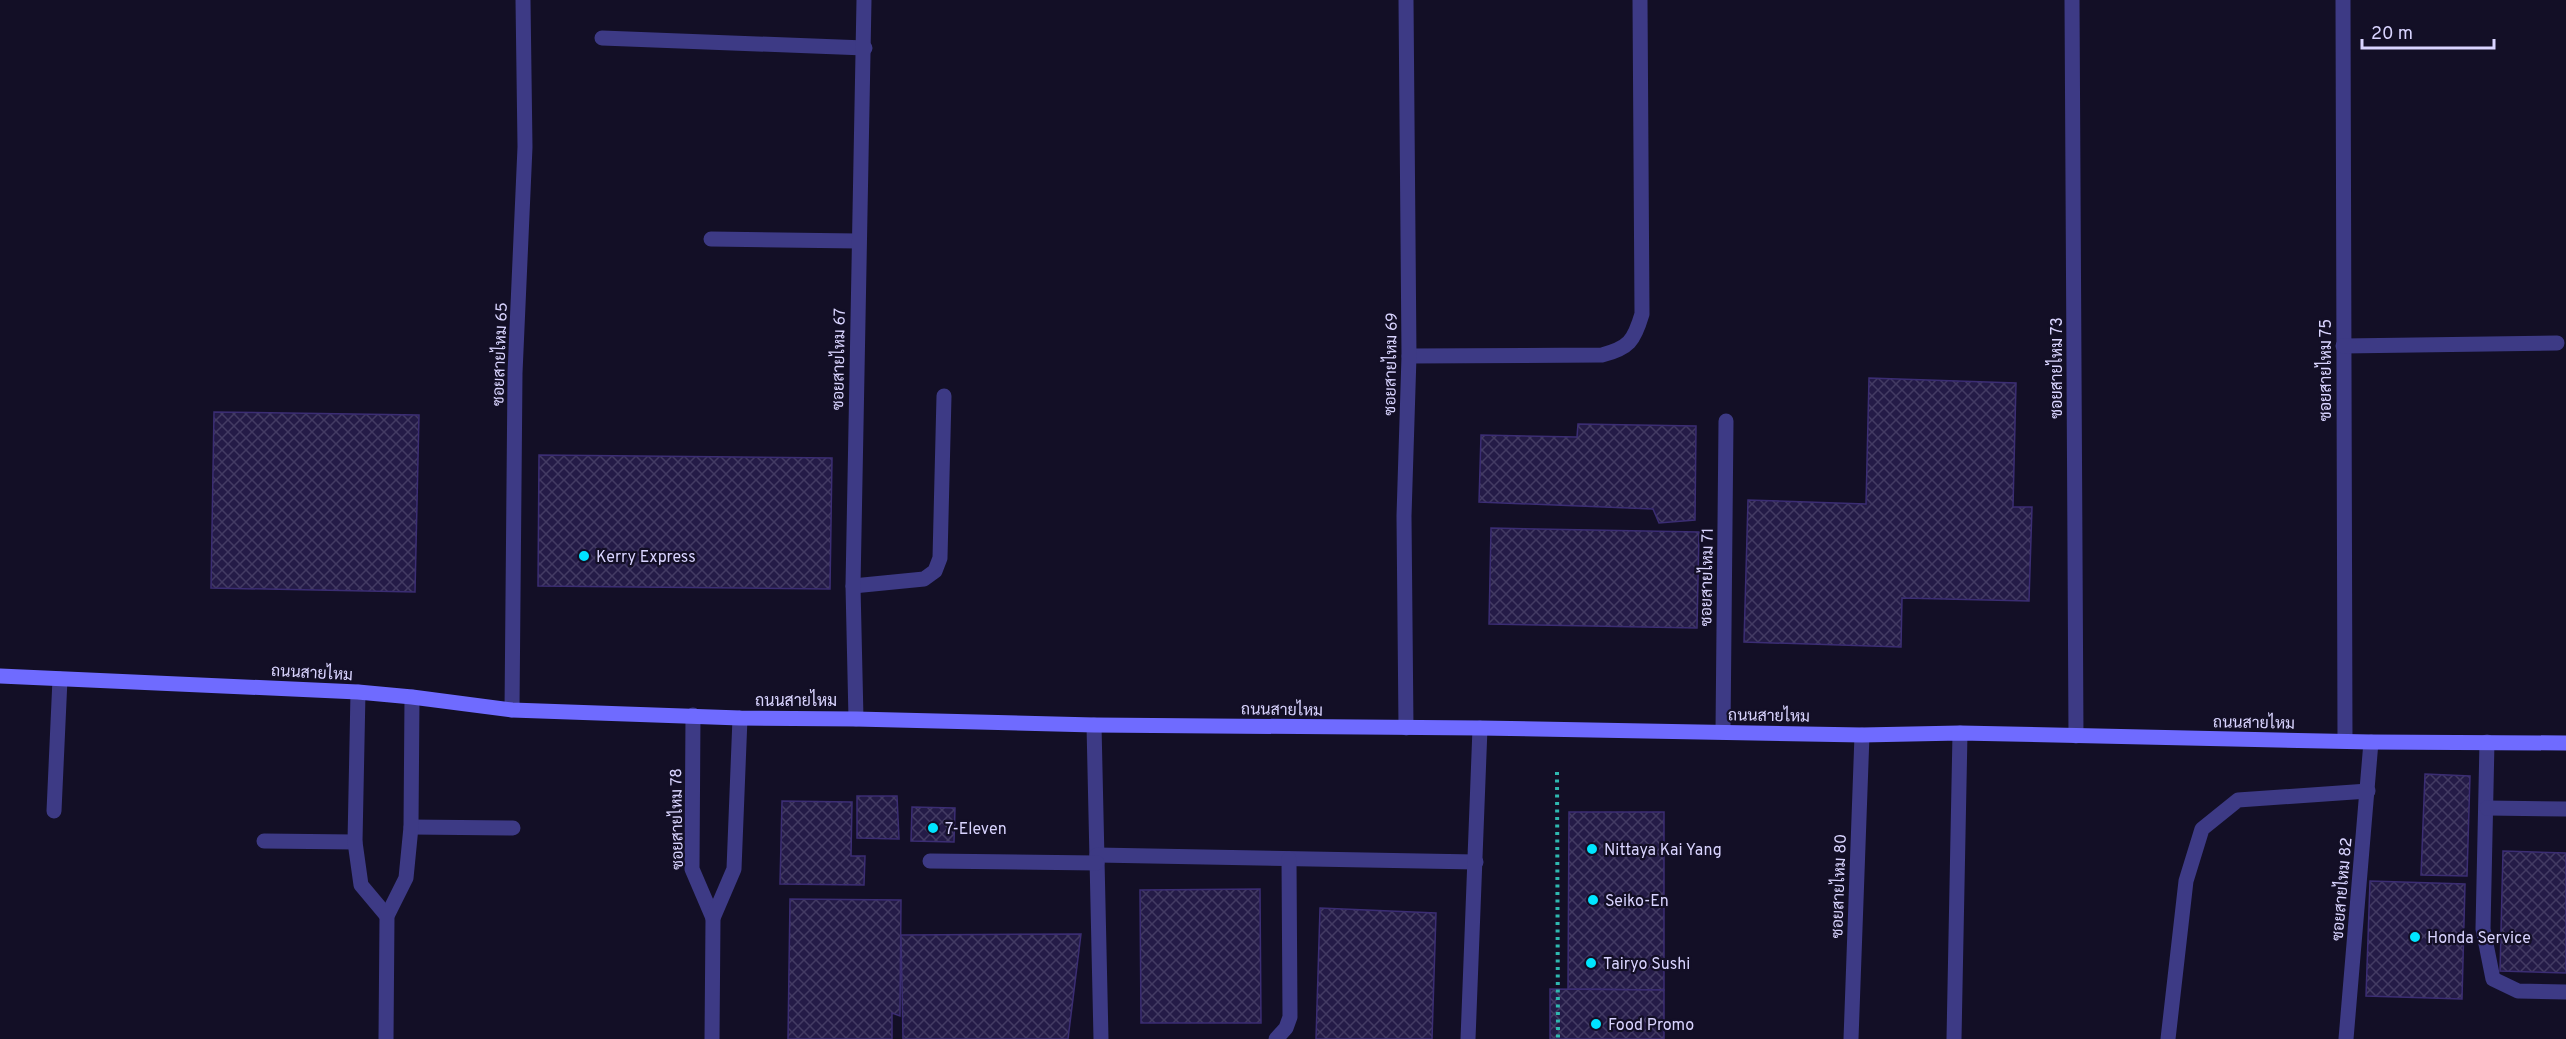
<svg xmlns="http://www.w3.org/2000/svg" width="2566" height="1039" font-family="Overpass,Sarabun,sans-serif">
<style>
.building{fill:url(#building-cross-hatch);stroke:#3b2d73;stroke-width:1.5}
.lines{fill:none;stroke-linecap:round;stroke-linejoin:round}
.path{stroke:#2fb8b0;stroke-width:4;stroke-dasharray:3 4.5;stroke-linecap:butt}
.service{stroke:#3d3a85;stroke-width:15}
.minor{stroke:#3d3a85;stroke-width:15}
.secondary{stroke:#6f6bff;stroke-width:15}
.poi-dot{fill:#00e5ff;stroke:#130f26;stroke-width:2}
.labels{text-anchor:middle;stroke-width:4.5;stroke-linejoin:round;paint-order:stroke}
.street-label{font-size:16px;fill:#d9d4ff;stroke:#130f26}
.poi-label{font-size:16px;fill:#d9d4ff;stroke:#130f26;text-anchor:start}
</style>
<defs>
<pattern id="building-cross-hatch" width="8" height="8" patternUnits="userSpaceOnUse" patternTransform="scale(1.5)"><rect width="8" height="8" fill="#241b47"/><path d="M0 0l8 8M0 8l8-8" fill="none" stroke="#433b63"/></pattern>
</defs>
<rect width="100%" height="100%" fill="#130f26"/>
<g class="building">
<path d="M1869 378 2016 383 2013 507H2032L2029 601 1902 598 1901 647 1744 642 1748 500 1866 504Z"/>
<path d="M214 412 419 415 415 592 211 588Z"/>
<path d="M1578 424 1696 426 1695 520 1659 523 1653 509 1479 502 1481 435 1577 437Z"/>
<path d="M539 455 832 458 830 589 538 586Z"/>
<path d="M1491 528 1699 532 1697 628 1489 624Z"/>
<path d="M2425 774 2470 776 2467 876 2421 875Z"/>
<path d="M857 796H897L899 839 857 838Z"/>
<path d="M782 801 852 802 851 856H865L864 885 780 884Z"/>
<path d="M912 807 955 808 954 842 911 841Z"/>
<path d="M1569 812H1664V990L1568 989Z"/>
<path d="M2503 851 2566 853V973L2500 971Z"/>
<path d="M2370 881 2465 884 2462 999 2366 996Z"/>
<path d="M1260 889 1261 1023H1141L1140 890Z"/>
<path d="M790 899 901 900 900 1016 892 1013V1039H788Z"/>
<path d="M1320 908 1436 913 1432 1039H1316Z"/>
<path d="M1081 934 1068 1039H903L901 935Z"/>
<path d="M1550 989 1664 990V1039H1550Z"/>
</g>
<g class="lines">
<path class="path" d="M1557 772 1558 1039"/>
<g class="service">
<path d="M602 38 865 48"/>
<path d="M711 239 858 241"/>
<path d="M853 586 924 579 935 571 940 558 944 396"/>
<path d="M1094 725 1101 1039"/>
<path d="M2487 742 2483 929 2493 979 2518 991 2566 992"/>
<path d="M2487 808 2566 809"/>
<path d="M54 811 60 679"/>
<path d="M411 827 513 828"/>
<path d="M264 841 355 842"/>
<path d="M1097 855 1476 862"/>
<path d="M930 861 1097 863"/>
<path d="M1276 1039 1286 1028 1290 1017 1289 859"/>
<path d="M1468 1039 1480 728"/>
<path d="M1851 1039 1862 735"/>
<path d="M1954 1039 1960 733"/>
<path d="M2168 1039 2186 881 2202 829 2238 800 2368 791"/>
</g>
<g class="minor">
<path d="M2072 0 2076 736"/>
<path d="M2343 0 2345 741"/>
<path d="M2343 346 2557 343"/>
<path d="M1409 356 1602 355C1629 348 1634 341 1642 314L1640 0"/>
<path d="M358 692 355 842 361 885 387 916"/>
<path d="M512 710 515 373 525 147 523 0"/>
<path d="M693 715 692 869 713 918"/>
<path d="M856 719 853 586 864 0"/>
<path d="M1406 728 1404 516 1409 356 1406 0"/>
<path d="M1723 732 1726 421"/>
<path d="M386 1039 387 916 406 878 411 827 412 697"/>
<path d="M712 1039 713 918 734 869 740 718"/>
<path d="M2346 1039 2371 742"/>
</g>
<path class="secondary" d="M0 676 358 692 412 697 512 710 740 718 856 719 1094 725 1480 728 1862 735 1960 733 2371 742 2566 743"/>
</g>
<g class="poi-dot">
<circle cx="584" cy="556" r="6"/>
<circle cx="933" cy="828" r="6"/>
<circle cx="1592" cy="849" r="6"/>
<circle cx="1593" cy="900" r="6"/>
<circle cx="2415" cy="937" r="6"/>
<circle cx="1591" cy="963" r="6"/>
<circle cx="1596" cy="1024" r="6"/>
</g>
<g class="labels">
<g class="street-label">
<text transform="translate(499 354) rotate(-88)" y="6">ซอยสายไหม 65</text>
<text transform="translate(838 359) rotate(-89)" y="6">ซอยสายไหม 67</text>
<text transform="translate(1390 364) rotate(-89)" y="6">ซอยสายไหม 69</text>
<text transform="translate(2056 368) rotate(-90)" y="6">ซอยสายไหม 73</text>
<text transform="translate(2325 370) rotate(-90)" y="6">ซอยสายไหม 75</text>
<text transform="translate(1706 577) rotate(-89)" y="6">ซอยสายไหม 71</text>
<text transform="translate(312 672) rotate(3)" y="6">ถนนสายไหม</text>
<text x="796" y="706">ถนนสายไหม</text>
<text transform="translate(1282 709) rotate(1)" y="6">ถนนสายไหม</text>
<text transform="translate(1769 715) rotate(1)" y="6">ถนนสายไหม</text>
<text transform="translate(2254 722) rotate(1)" y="6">ถนนสายไหม</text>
<text transform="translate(676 819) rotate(-91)" y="6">ซอยสายไหม 78</text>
<text transform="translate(1838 886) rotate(-88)" y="6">ซอยสายไหม 80</text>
<text transform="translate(2341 889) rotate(-85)" y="6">ซอยสายไหม 82</text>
</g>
<g class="poi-label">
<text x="596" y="562">Kerry Express</text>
<text x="945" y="834">7-Eleven</text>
<text x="1604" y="855">Nittaya Kai Yang</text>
<text x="1605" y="906">Seiko-En</text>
<text x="2427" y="943">Honda Service</text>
<text x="1603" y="969">Tairyo Sushi</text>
<text x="1608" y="1030">Food Promo</text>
</g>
</g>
<path d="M2362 39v9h132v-9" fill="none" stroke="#d9d4ff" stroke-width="3"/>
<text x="2371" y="39" font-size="18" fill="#d9d4ff" stroke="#130f26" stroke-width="4.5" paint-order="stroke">20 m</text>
</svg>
